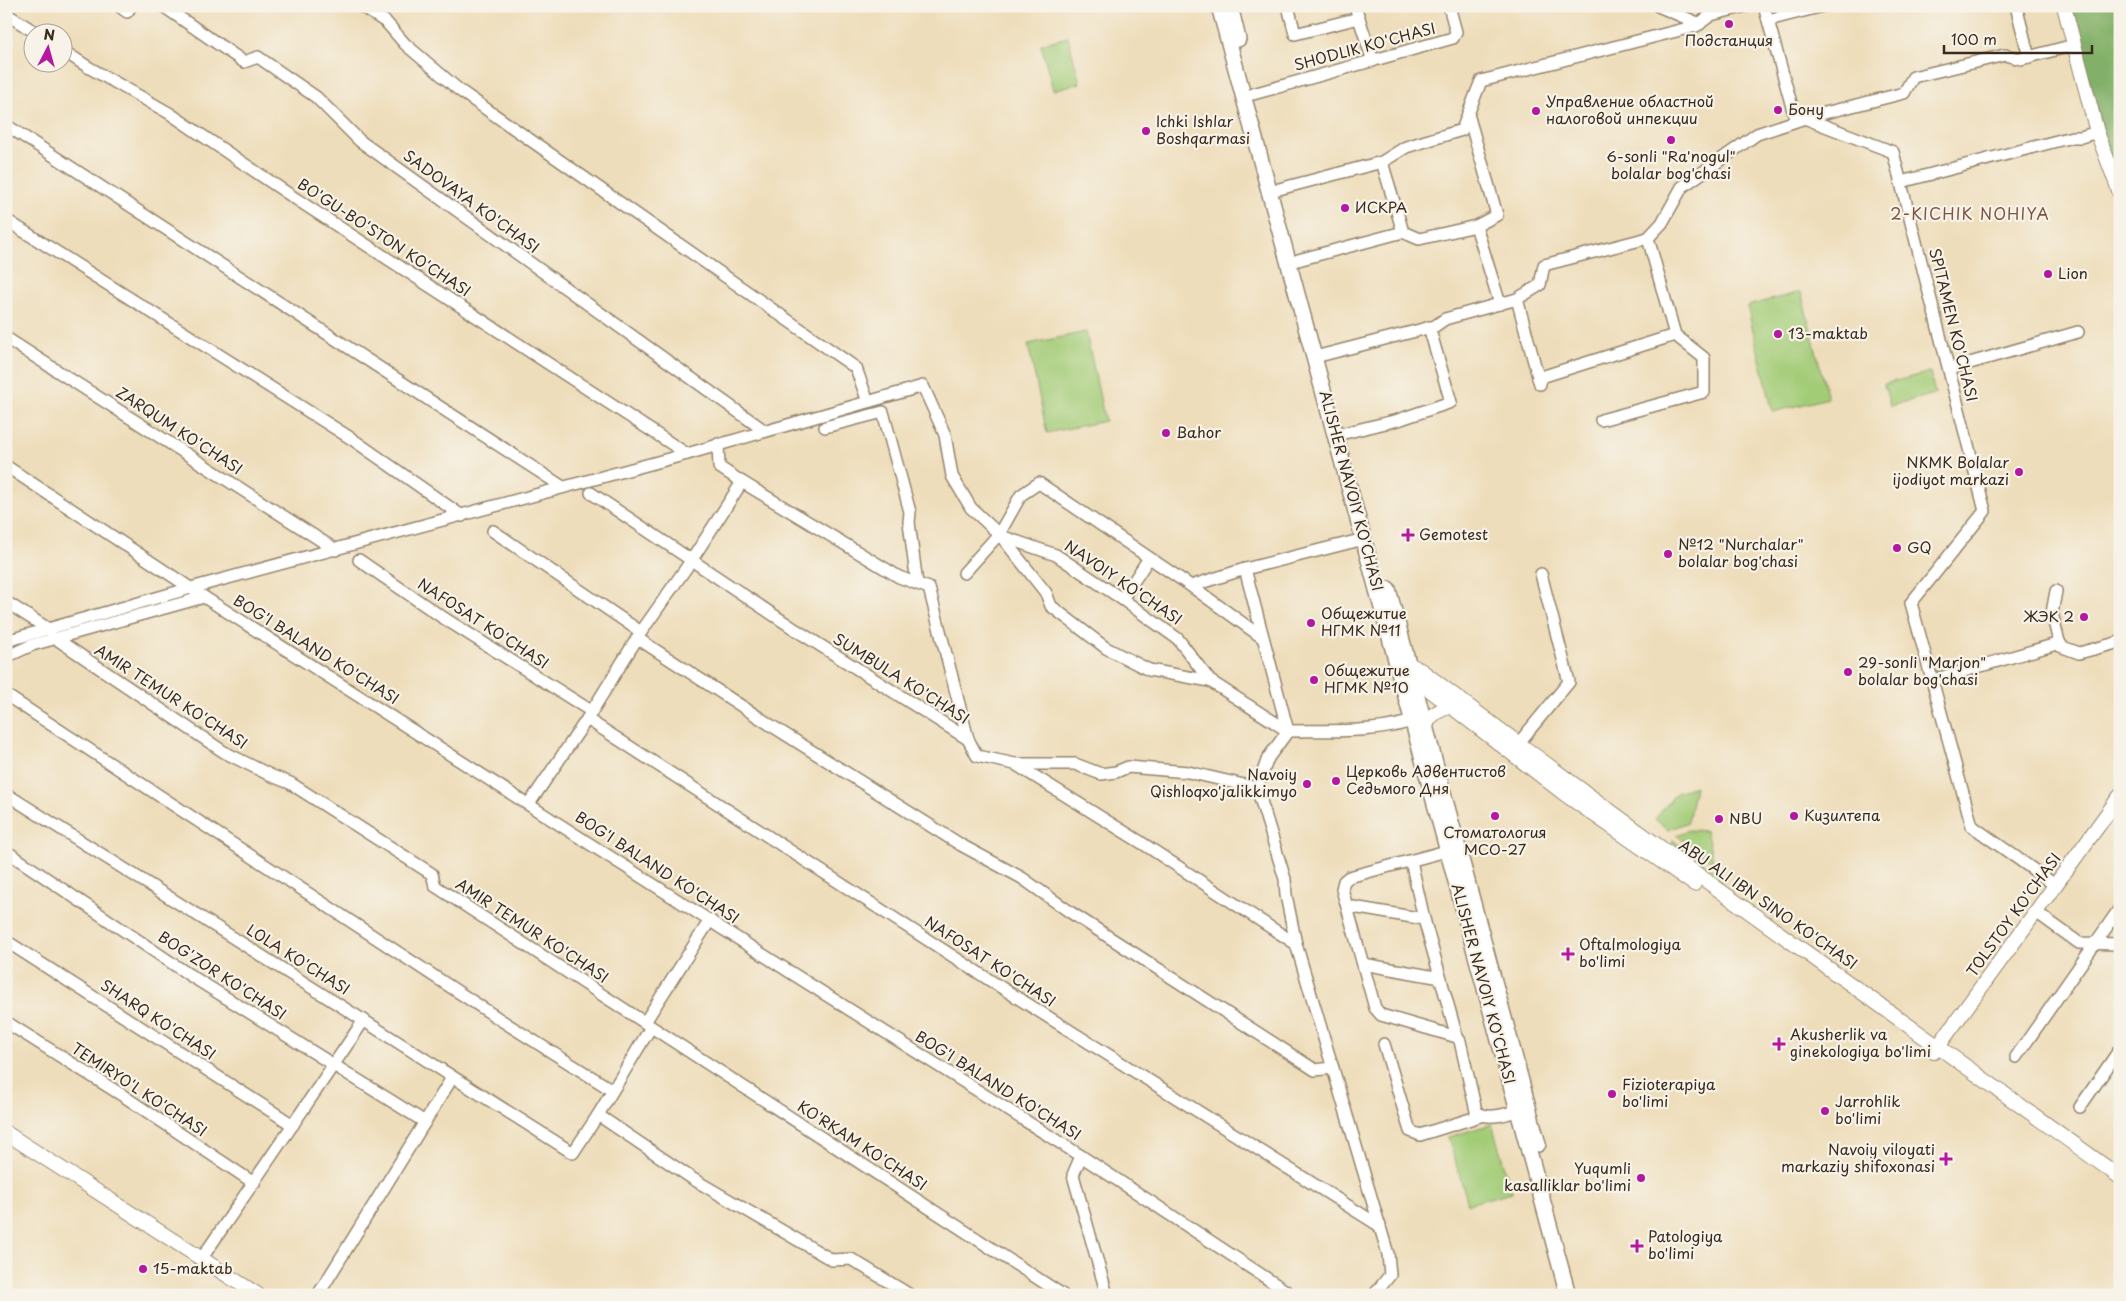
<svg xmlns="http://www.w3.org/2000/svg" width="2126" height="1301" font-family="'Playpen Sans',sans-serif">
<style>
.green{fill:#a3cc77;stroke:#6f7b4a}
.forest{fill:#82b068;stroke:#5e6d43}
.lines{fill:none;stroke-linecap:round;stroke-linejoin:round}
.minor-casing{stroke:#94846c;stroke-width:14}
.tertiary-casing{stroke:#94846c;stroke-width:16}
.secondary-casing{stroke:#94846c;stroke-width:18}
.minor{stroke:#fff;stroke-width:11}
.tertiary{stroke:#fff;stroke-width:14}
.secondary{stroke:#fff;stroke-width:15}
.poi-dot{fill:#b5179e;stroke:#f7f3e8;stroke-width:2}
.labels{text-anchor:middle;stroke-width:4.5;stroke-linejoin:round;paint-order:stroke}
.poi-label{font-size:15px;fill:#3b2a1e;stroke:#f7f3e8;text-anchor:start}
.street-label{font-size:15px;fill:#3b2a1e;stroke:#f7f3e8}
.neighbourhood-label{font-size:16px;letter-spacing:1px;fill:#7e5544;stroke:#f7f3e8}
</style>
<rect width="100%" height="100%" fill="#f7f3e8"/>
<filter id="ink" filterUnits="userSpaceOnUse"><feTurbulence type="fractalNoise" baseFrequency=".02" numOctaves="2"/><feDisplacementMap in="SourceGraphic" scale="10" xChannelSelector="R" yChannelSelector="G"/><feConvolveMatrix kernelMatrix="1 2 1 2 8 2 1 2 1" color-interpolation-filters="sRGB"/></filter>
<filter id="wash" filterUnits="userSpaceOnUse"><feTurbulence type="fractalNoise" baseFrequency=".0096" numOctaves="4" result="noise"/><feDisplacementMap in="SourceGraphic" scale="20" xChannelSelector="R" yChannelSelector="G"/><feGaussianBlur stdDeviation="1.12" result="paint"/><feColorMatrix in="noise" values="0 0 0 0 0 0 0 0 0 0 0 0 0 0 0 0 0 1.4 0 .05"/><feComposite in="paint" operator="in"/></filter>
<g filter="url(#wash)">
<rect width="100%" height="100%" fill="#eeddba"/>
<g class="green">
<path d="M1068 37 1080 83 1053 90 1041 44Z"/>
<path d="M1801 292 1828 398 1773 412 1747 306Z"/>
<path d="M1086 332 1105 421 1047 433 1028 344Z"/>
<path d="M1930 372 1935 394 1890 406 1884 384Z"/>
<path d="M1695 786 1688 822 1668 830 1655 819 1677 792Z"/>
<path d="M1689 830 1706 831 1714 863 1676 835Z"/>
<path d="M1673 840 1726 880 1720 882 1672 849Z"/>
<path d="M1492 1124 1512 1192 1468 1204 1448 1137Z"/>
</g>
<path class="forest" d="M2070 6H2120L2118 12 2120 18V162L2109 155Z"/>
</g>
<g filter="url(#ink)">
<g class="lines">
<defs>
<g id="minor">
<path d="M119 6 127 12 131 6"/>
<path d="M163 6 244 62 258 57 316 97 360 141 765 431"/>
<path d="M361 6 386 22 405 44 459 90 856 368 868 402"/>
<path d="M1288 6 1295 34 1359 18"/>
<path d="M1355 6 1373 61"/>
<path d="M1658 6 1700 24"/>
<path d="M1764 6 1794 114 1893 152 1985 511 1911 603 1972 826 2055 885"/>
<path d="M2016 6 2029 57"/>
<path d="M6 14 35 32"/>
<path d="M1768 20 1823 6"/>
<path d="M62 50 88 67 169 113 293 197 687 454"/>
<path d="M1253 94 1453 38 1456 32 1449 6"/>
<path d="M6 125 563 487"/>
<path d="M1382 162 1403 232"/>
<path d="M1901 182 2072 137H2081L2097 132"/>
<path d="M1279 189 1382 162 1406 147 1462 130 1468 114"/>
<path d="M6 220 352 439 462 516"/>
<path d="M1476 226 1500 304"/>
<path d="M1648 238 1662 223 1682 187 1757 134 1805 118 1904 93 1913 77 2005 55 2021 59 2074 45"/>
<path d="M1648 238 1675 335"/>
<path d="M1298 260 1403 232 1419 239 1476 226 1497 215 1468 114 1481 81 1696 26 1711 15 1746 6"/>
<path d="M1517 299 1540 384"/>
<path d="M6 338 336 550"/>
<path d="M1315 357 1435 326 1445 319 1517 299 1540 285 1544 265 1648 238"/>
<path d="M1949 369 2078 332"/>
<path d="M1538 378 1675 335"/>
<path d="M1601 420 1704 392V358L1675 335"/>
<path d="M825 427 883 412 910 512 909 522 917 584"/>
<path d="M1336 435 1398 420 1451 402 1429 327"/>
<path d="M6 466 204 597 790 972 1081 1156 1292 1295"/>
<path d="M742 482 899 577 929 588 968 739"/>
<path d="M591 493 796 630 968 739 977 756 1015 764 1142 843 1296 944"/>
<path d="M493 531 641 632"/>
<path d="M1001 536 1056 555 1122 599 1178 639 1210 681"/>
<path d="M359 560 439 615 591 711"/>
<path d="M1245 569 1288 731"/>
<path d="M964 573 999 534 1021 495 1039 483 1191 586 1263 638"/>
<path d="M1191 586 1245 569 1364 539"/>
<path d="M2056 591 2052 613 2060 646 2079 653 2120 642"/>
<path d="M1122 599 1149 558"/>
<path d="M6 602 50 630"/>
<path d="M55 638 224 752 272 776 290 783 432 874 435 886 1063 1295"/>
<path d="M637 638 772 726 961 845 1022 878 1070 912 1315 1070 1333 1068"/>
<path d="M6 641 191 588 687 454 923 386 945 435 952 476 971 508 1001 536 1046 593 1051 606 1106 648 1149 670 1210 681 1288 731"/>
<path d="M6 657 32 645 204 597"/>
<path d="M1933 680 2060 643"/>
<path d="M6 695 507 1024 612 1090"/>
<path d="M587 719 991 981 1380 1226"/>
<path d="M1513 750 1569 682 1541 574"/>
<path d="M1017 764H1075L1101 774 1116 772 1128 767 1188 772 1257 788"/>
<path d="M6 794 573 1153 598 1115"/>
<path d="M529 804 587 719 641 632 691 561 742 482 719 467 718 444"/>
<path d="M1454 849 1349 877 1344 881 1342 889 1375 1008 1381 1015 1457 1037 1460 1041 1476 1111C1486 1122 1511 1113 1524 1108"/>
<path d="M6 851 188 974 425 1122"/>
<path d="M1411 861 1424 919 1457 1037"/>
<path d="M1347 906 1424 919"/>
<path d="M2036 912 2079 943 2120 944"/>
<path d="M6 941 293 1125"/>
<path d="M1363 964 1441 978"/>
<path d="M6 1022 125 1097 254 1183"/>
<path d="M645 1022 710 920"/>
<path d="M651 1027 598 1115 693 1179 832 1260 851 1259 910 1295"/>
<path d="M1384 1044 1410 1131 1420 1135 1480 1116"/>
<path d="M2016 1057 2120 908"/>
<path d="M2080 1107 2120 1049"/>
<path d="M1081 1156 1073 1175 1107 1295"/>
<path d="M202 1258 364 1020"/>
<path d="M318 1295 452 1078"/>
<path d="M1374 1295 1390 1275 1388 1254 1296 944 1286 895 1285 879 1257 788 1268 758 1288 731C1327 730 1384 734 1419 718"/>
</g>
<g id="tertiary">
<path d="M2064 6 2097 132 2120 193"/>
<path d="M1401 664H1409L1422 671C1651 845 1887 1009 2120 1177"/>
<path d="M1404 675 1413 677 1566 795 1694 884"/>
<path d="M1426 727C1429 714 1439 711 1450 706"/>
<path d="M1934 1052 2120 796"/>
<path d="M6 1133 258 1295"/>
</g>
<g id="secondary">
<path d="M1219 6 1568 1295"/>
<path d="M1230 6 1238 39"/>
<path d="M1388 589 1538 1144"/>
</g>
</defs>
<use href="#minor" class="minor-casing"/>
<use href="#tertiary" class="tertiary-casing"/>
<use href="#secondary" class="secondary-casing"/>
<use href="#minor" class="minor"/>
<use href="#tertiary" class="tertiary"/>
<use href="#secondary" class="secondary"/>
</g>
</g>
<g class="poi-dot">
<circle cx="1729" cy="24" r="5"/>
<circle cx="1778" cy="110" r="5"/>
<circle cx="1536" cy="111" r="5"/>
<circle cx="1146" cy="131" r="5"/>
<circle cx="1671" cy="140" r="5"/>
<circle cx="1345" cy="208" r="5"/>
<circle cx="2048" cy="274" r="5"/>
<circle cx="1778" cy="334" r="5"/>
<circle cx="1166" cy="433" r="5"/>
<circle cx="2019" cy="472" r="5"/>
<path d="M1405.5 527.5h5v5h5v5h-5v5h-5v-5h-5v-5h5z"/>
<circle cx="1897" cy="548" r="5"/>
<circle cx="1668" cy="554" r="5"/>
<circle cx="2084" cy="617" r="5"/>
<circle cx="1311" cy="623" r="5"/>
<circle cx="1848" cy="672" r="5"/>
<circle cx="1314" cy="680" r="5"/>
<circle cx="1336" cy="781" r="5"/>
<circle cx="1307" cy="784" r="5"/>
<circle cx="1495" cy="816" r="5"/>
<circle cx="1794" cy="816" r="5"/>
<circle cx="1719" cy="819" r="5"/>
<path d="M1565.5 946.5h5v5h5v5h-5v5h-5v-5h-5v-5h5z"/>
<path d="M1776.5 1036.5h5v5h5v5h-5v5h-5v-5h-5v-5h5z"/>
<circle cx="1612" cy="1094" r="5"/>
<circle cx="1825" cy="1111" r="5"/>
<path d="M1943.5 1151.5h5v5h5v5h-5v5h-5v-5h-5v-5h5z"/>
<circle cx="1641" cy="1178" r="5"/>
<path d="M1634.5 1238.5h5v5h5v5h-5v5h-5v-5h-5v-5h5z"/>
<circle cx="143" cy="1269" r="5"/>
</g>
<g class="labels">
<g class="poi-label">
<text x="1729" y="46" text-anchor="middle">Подстанция</text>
<text x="1546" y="107">Управление областной<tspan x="1546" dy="17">налоговой инпекции</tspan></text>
<text x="1788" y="115">Бону</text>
<text x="1156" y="127">Ichki Ishlar<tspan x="1156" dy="17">Boshqarmasi</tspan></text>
<text x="1671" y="162" text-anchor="middle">6-sonli "Ra'nogul"<tspan x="1671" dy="17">bolalar bog'chasi</tspan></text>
<text x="1355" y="213">ИСКРА</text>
<text x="2058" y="279">Lion</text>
<text x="1788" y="339">13-maktab</text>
<text x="1176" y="438">Bahor</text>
<text x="2009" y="468" text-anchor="end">NKMK Bolalar<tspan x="2009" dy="17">ijodiyot markazi</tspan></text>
<text x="1419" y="540">Gemotest</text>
<text x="1678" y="550">№12 "Nurchalar"<tspan x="1678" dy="17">bolalar bog'chasi</tspan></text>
<text x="1907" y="553">GQ</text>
<text x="1321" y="619">Общежитие<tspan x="1321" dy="17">НГМК №11</tspan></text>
<text x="2074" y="622" text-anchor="end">ЖЭК 2</text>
<text x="1858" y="668">29-sonli "Marjon"<tspan x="1858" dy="17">bolalar bog'chasi</tspan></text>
<text x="1324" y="676">Общежитие<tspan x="1324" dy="17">НГМК №10</tspan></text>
<text x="1346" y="777">Церковь Адвентистов<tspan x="1346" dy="17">Седьмого Дня</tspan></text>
<text x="1297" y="780" text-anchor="end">Navoiy<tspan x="1297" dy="17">Qishloqxo'jalikkimyo</tspan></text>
<text x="1804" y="821">Кизилтепа</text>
<text x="1729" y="824">NBU</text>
<text x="1495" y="838" text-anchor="middle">Стоматология<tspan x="1495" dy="17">МСО-27</tspan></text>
<text x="1579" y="950">Oftalmologiya<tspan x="1579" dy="17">bo'limi</tspan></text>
<text x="1790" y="1040">Akusherlik va<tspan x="1790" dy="17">ginekologiya bo'limi</tspan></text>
<text x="1622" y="1090">Fizioterapiya<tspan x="1622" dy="17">bo'limi</tspan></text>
<text x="1835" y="1107">Jarrohlik<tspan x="1835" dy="17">bo'limi</tspan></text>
<text x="1935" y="1155" text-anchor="end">Navoiy viloyati<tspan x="1935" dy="17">markaziy shifoxonasi</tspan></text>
<text x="1631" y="1174" text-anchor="end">Yuqumli<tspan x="1631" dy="17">kasalliklar bo'limi</tspan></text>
<text x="1648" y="1242">Patologiya<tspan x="1648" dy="17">bo'limi</tspan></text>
<text x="153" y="1274">15-maktab</text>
</g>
<g class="street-label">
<text transform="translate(1365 47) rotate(-15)" y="5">SHODLIK KO'CHASI</text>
<text transform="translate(471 202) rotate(36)" y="5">SADOVAYA KO'CHASI</text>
<text transform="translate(384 238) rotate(33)" y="5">BO'GU-BO'STON KO'CHASI</text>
<text transform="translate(1953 325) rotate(76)" y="5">SPITAMEN KO'CHASI</text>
<text transform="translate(179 431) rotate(33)" y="5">ZARQUM KO'CHASI</text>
<text transform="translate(1351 491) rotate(75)" y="5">ALISHER NAVOIY KO'CHASI</text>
<text transform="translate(1123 583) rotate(34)" y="5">NAVOIY KO'CHASI</text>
<text transform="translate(483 624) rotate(33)" y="5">NAFOSAT KO'CHASI</text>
<text transform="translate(316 650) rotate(32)" y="5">BOG'I BALAND KO'CHASI</text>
<text transform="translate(901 679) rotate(32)" y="5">SUMBULA KO'CHASI</text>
<text transform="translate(171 697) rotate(33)" y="5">AMIR TEMUR KO'CHASI</text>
<text transform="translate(657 868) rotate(33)" y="5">BOG'I BALAND KO'CHASI</text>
<text transform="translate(1768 905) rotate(35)" y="5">ABU ALI IBN SINO KO'CHASI</text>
<text transform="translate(2014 915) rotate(-54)" y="5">TOLSTOY KO'CHASI</text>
<text transform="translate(532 931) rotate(33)" y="5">AMIR TEMUR KO'CHASI</text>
<text transform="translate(298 960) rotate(32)" y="5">LOLA KO'CHASI</text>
<text transform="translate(990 962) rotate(33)" y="5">NAFOSAT KO'CHASI</text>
<text transform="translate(222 976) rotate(33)" y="5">BOG'ZOR KO'CHASI</text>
<text transform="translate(1483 984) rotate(75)" y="5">ALISHER NAVOIY KO'CHASI</text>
<text transform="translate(158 1020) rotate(33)" y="5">SHARQ KO'CHASI</text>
<text transform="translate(998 1086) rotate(32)" y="5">BOG'I BALAND KO'CHASI</text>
<text transform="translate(139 1090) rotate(33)" y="5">TEMIRYO'L KO'CHASI</text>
<text transform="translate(862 1146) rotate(33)" y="5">KO'RKAM KO'CHASI</text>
</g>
<g class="neighbourhood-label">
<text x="1970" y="220">2-KICHIK NOHIYA</text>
</g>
</g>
<rect width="2126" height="1301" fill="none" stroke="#f7f3e8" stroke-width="25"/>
<g transform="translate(48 48) rotate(6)"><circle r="24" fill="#f7f3e8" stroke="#aca397"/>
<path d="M0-4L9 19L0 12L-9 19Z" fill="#b5179e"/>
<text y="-8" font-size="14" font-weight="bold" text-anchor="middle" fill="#3b2a1e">N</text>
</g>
<path d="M1944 45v8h148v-8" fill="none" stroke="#3b2a1e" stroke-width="2.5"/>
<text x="1951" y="45" font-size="15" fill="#3b2a1e" stroke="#f7f3e8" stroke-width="4" paint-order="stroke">100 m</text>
</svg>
